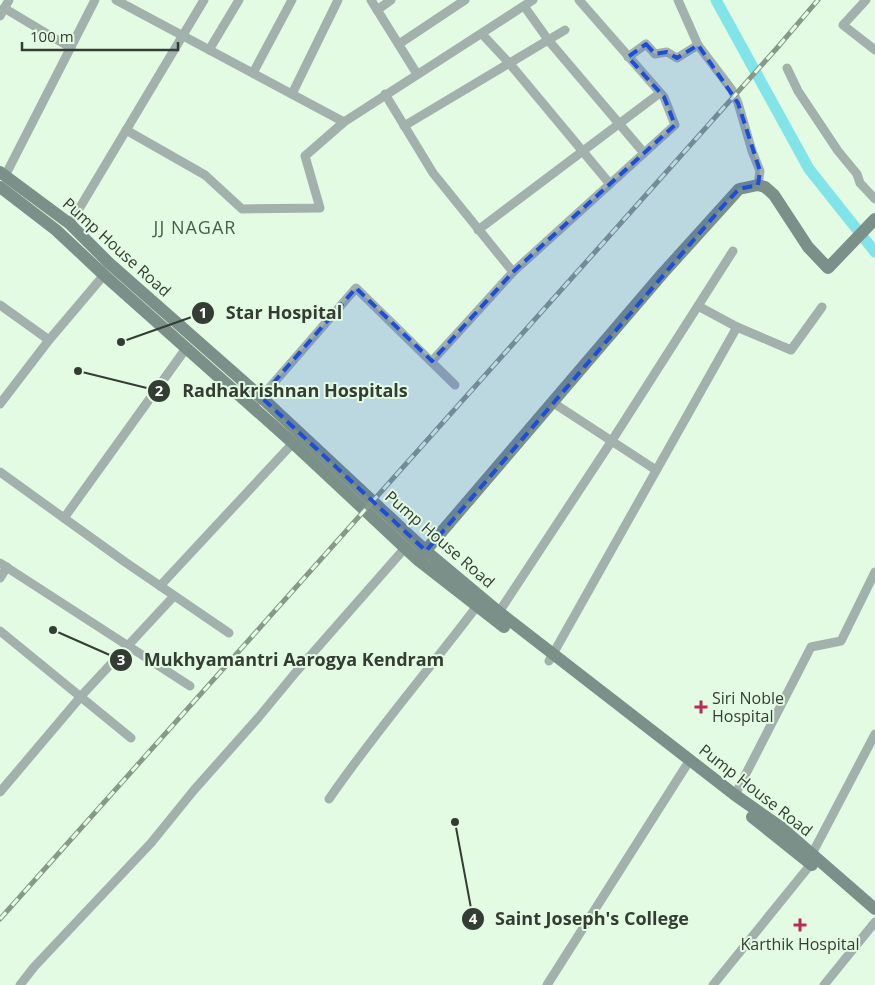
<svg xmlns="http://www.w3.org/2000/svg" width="875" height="985" font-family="'Open Sans',sans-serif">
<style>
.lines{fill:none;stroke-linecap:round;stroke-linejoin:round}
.canal{stroke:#81e4e9;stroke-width:11}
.street{stroke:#a2b1ac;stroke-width:9}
.secondary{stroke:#7b9089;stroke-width:12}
.rail-casing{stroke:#899989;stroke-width:5}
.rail{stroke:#e3fbe3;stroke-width:3;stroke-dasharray:9;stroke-linecap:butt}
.marked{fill:#1d4ed8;fill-opacity:0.2;stroke:#1d4ed8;stroke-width:4;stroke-dasharray:10 6;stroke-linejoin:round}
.poi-dot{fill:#b92a58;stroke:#e3fbe3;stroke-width:2}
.labels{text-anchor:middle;stroke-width:4;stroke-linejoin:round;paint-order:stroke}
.street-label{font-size:16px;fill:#343d34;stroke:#e3fbe3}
.poi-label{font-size:16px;fill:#343d34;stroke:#e3fbe3;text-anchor:start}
.neighbourhood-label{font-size:18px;letter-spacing:1px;fill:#4a5e4a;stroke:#e3fbe3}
.leader{fill:none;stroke:#343d34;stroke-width:2}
.callout-dot{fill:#343d34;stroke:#e3fbe3;stroke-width:2}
.mark-label{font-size:15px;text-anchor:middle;font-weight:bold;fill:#fff}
.callout-label{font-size:18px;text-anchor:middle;font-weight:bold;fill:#343d34;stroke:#e3fbe3;stroke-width:4;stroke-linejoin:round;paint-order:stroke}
</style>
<rect width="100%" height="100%" fill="#e3fbe3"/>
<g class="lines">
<path class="canal" d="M716 0 809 169 875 252"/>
<g class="street">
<path d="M116 0 344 122"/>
<path d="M371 0 417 74"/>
<path d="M678 0 698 45 732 90 738 103 752 151 760 171 758 185"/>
<path d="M866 0 843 25 875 50"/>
<path d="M524 6 549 41 644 153"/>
<path d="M4 8 71 48"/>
<path d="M377 10 391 0"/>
<path d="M0 16 9 0"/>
<path d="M482 34 510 64 610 184"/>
<path d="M399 44 465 0"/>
<path d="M209 50 239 0"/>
<path d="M628 57 646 44 655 54 667 52 677 58 698 45"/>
<path d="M787 68 798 91 838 151 857 174 860 183 875 199"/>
<path d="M253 73 292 0"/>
<path d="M292 94 338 0"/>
<path d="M385 94 433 173 513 272 432 361"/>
<path d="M404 126 565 30"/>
<path d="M126 130 205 175 242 209 320 208 305 156 344 122 533 0"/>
<path d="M5 176 95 0"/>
<path d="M70 224 204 0"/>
<path d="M478 230 660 93"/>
<path d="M513 272 675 125 664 97 579 0"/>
<path d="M0 305 49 340"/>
<path d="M698 306 737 327"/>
<path d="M258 401 356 288 455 385"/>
<path d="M552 402 656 470"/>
<path d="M0 404 49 340 104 275"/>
<path d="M0 472 125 562 229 633"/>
<path d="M64 518 187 347"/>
<path d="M0 563 190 686"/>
<path d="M0 578 7 567"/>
<path d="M160 586 293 443"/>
<path d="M497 615 611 442 733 251"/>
<path d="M0 631 131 738"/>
<path d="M549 661 737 327 791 350 822 307"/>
<path d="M0 792 83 694 174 596"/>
<path d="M735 795 811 647 841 641 875 572"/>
<path d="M329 799C375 732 428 671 477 606"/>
<path d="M812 854 875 734"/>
<path d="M20 985 34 967 151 843 194 790 258 718 296 672 405 548"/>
<path d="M547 985 686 766"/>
<path d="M713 985 811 864"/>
<path d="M824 985 875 922"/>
</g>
<g class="secondary">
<path d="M0 172 70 224 109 263 261 397 426 551 499 612 735 795 782 828 875 909"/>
<path d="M0 187 56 230 104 275 293 443 418 560 504 627"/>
<path d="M421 556 663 273 739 189 758 185 765 187 774 195 808 247 828 268 875 219"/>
<path d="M752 817 812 865"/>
</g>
<defs>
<path id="rail" d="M0 919 777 48 818 0"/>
</defs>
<use href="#rail" class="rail-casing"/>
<use href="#rail" class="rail"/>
</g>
<path class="marked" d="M646 44 655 54 667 52 677 58 698 45 738 103 760 171 758 185 739 189 723 206 426 551 261 397 356 288 432 361 513 272 675 125 664 97 628 57Z"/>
<g class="poi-dot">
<path d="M698.5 699.5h5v5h5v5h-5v5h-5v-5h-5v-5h5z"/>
<path d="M797.5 917.5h5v5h5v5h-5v5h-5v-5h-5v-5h5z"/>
</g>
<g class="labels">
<g class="street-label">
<text transform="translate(117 247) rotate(42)" y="6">Pump House Road</text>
<text transform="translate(440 539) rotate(41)" y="6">Pump House Road</text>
<text transform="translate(756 790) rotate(38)" y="6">Pump House Road</text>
</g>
<g class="poi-label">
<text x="712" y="704">Siri Noble<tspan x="712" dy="18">Hospital</tspan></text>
<text x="800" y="950" text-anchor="middle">Karthik Hospital</text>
</g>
<g class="neighbourhood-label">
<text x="195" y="234">JJ NAGAR</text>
</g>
</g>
<path class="leader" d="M121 342L203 313M78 371L159 391M53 630L121 660M455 822L473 919"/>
<g class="callout-dot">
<circle cx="121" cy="342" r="5"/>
<circle cx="78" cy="371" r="5"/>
<circle cx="53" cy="630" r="5"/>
<circle cx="455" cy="822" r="5"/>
<circle cx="203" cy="313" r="12"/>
<circle cx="159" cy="391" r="12"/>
<circle cx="121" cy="660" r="12"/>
<circle cx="473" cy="919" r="12"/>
</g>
<g class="mark-label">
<text x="203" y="318">1</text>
<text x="159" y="396">2</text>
<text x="121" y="665">3</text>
<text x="473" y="924">4</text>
</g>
<g class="callout-label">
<text x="284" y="319">Star Hospital</text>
<text x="295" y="397">Radhakrishnan Hospitals</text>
<text x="294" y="666">Mukhyamantri Aarogya Kendram</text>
<text x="592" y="925">Saint Joseph's College</text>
</g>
<path d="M22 42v8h156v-8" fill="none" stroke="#343d34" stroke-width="2.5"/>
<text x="30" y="42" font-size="15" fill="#343d34" stroke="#e3fbe3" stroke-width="4" paint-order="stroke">100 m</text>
</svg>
